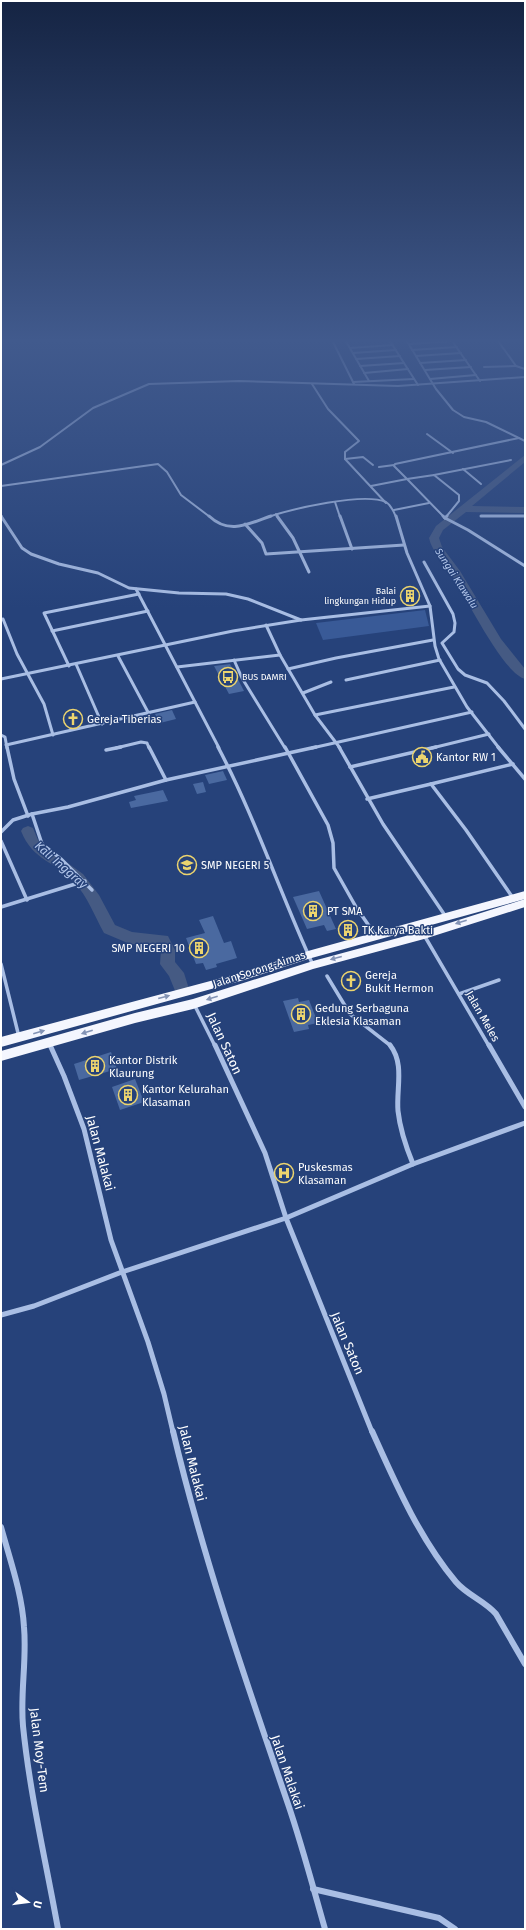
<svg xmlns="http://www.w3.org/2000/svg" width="526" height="1930" font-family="'Fira Sans',sans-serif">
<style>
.green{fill:#395a97}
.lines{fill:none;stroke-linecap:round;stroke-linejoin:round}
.river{fill:#455a83;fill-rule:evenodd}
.building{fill:#4a69a0}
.minor-far4{stroke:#a9bee4;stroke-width:2}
.minor-far3{stroke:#a9bee4;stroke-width:3}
.minor-far2{stroke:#a9bee4;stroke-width:3.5}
.minor-far1{stroke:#a9bee4;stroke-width:5}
.minor{stroke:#a9bee4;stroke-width:6}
.trunk{fill:#f4f6fe;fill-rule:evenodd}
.oneway{fill:#8393b5}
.labels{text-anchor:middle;stroke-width:3;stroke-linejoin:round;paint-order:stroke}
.far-poi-label{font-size:9px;fill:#fff;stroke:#26427a;text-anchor:end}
.far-water-label{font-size:10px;font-style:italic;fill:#b4c8ec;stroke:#26427a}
.poi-label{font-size:11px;fill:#fff;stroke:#26427a;text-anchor:start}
.street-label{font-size:11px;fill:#fff;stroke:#26427a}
.water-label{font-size:12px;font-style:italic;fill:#b4c8ec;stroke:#26427a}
.near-street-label{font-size:13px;fill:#fff;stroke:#26427a}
</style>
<rect width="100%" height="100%" fill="#26427a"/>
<path class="green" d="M425 610 429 626 323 640 316 623Z"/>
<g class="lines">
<g class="river">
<path d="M525 455V462L472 506 525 507V513L466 512 443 530 439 538 442 547 460 571 501 639 525 669V679C503 674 464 593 450 572 443 560 432 552 429 538L436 526Z"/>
<path d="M28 826 33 828 38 840 44 846 83 874 99 895 115 925 132 932 168 936 175 950V962L184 973 189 989 186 993 181 995 176 993 169 976 160 964 161 950 158 945 130 944 104 933C94 915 88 897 74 882 55 861 33 861 21 831L23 828Z"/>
</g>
</g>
<g class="building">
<path d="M414 592 418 599 406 601 401 593Z"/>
<path d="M230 664 244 691 229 694 214 666Z"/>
<path d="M172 710 176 719 160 723 155 714Z"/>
<path d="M77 712 81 723 68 726 64 715Z"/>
<path d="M427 752 432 761 418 763 414 755Z"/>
<path d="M223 771 227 780 209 784 205 775Z"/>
<path d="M203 782 206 792 197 794 193 784Z"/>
<path d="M163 790 168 801 131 808 129 802 136 800 134 796Z"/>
<path d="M319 891 336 929 327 931 324 925 307 929 293 897Z"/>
<path d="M213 916 224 943 231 941 237 958 216 964 217 967 206 970 203 963 196 964 186 938 205 933 199 920Z"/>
<path d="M355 924 359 932 341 936 337 928Z"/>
<path d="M353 973 360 987 349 990 342 975Z"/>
<path d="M298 998 299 1002 309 1000 318 1023 308 1025 309 1029 294 1032 283 1001Z"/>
<path d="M111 1052 117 1069 79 1080 74 1064Z"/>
<path d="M135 1079 144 1102 120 1110 112 1087Z"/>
</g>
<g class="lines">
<g class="minor-far4">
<path d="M331 338 354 384"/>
<path d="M344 338 369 381"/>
<path d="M388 338 418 385"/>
<path d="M405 338 436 389 453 410 464 417 486 422 525 441"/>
<path d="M405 338H413"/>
<path d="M450 338 480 381"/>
<path d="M496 338 516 366 525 369"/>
<path d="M346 341 389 338"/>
<path d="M409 344 452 341"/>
<path d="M350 348 393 345"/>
<path d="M412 350 457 347"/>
<path d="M353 353 396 350"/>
<path d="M416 356 461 353"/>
<path d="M356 359 400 356"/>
<path d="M420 363 466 360"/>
<path d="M360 366 404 363"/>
<path d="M484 367 516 366"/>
<path d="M425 370 471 367"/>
<path d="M364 373 408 369"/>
<path d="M430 379 476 375"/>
<path d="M353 382 414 379"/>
<path d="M312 384 328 409 359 441 345 452V459L386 503"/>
<path d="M427 434 453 453"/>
<path d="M345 459 363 457 373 465"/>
<path d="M1 465 40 447 93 408 149 384 239 381 398 386 525 377"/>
<path d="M379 467 394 465"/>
<path d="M463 469 481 484"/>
<path d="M434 475 511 460"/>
<path d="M1 486 158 464 167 472 181 495 210 517"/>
<path d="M371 486 407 479 394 466 395 464 519 438"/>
<path d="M335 502 340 517"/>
<path d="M394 510 429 503"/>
<path d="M276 514 278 517"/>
<path d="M1 515 2 517"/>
<path d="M481 516H525"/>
<path d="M268 517C292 509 363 492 386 502 391 505 394 512 396 517"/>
<path d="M444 517 407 479 434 475 459 495V501L446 517"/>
</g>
<g class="minor-far3">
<path d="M1 516 22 548 31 554 59 564 98 573 129 588 179 593 226 594 248 599 301 620 430 606"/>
<path d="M209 516C229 535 248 524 271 516"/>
<path d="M277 516 293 538 309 572"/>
<path d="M340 516 352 549"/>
<path d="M396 516 407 553 430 606 435 646 439 659 467 707 499 748"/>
<path d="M443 516 445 518"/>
<path d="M481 516H525"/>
<path d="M445 518 468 530 525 566"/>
<path d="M445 518 447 516"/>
<path d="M245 524 262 543 266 554 404 545"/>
<path d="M424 562 453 614 455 623 454 632 442 643 458 669 465 675 487 683 504 701 525 729"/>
<path d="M136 589 219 748"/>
<path d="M3 619 17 654 44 704 53 735"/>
<path d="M266 625 280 655 315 715 340 748"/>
<path d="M52 631 148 611"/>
<path d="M118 656 149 714"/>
<path d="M234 660 242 678 285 748"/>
<path d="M76 664 102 724"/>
<path d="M69 666 44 613 139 594"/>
<path d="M177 667 280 655"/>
<path d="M288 669 336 658 433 640"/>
<path d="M1 679 233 631 301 620"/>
<path d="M346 680 440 660"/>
<path d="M303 693 331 682"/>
<path d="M315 715 454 687"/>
<path d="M1 735 5 737 7 748"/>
<path d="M6 745 195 702"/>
<path d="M116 748 141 742 147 743 149 748"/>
<path d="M312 748 472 712"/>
<path d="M432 748 489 734"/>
</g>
<g class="minor-far2">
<path d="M7 747 14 779 28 816"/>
<path d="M149 747 166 780"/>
<path d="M218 747C255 817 280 893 313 965"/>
<path d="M285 747 328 825 333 843 334 868 356 907 376 936"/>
<path d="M339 747 383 824 446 917"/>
<path d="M498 747 525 779"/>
<path d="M106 750 121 747"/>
<path d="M513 764 431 784 466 830 513 898"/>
<path d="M350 767 436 747"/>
<path d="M367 799 431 784"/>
<path d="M32 814 42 844 61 859 92 890"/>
<path d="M1 832 13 820 32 814 68 807 166 780 316 747"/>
<path d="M1 841 27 900"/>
<path d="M1 907 85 881"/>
<path d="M424 935 489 1046"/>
<path d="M1 964 19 1037"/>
<path d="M327 976 350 1014 391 1046"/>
<path d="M459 994 499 980"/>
<path d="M194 1004 215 1046"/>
<path d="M49 1043 50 1046"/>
</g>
<g class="minor-far1">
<path d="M50 1045 64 1076 84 1129 111 1240 148 1342 164 1394 173 1432"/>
<path d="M215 1045 265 1153 286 1218 372 1432"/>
<path d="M390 1045C405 1064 396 1089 398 1111 400 1129 406 1147 413 1164"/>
<path d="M489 1045 525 1107"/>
<path d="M1 1315 34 1306 122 1272 286 1218 413 1164 525 1123"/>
</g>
<g class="minor">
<path d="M173 1431C203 1558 246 1681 288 1804 302 1845 313 1887 325 1929"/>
<path d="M372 1431C395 1482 419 1538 456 1582 467 1595 485 1601 496 1614L525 1664"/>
<path d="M1 1527C10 1560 22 1593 24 1627 27 1660 20 1693 23 1726 30 1795 46 1862 58 1929"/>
<path d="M313 1889 439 1918 455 1929"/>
</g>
<g class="trunk">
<path d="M525 891V899L308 959 244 980 1 1047V1037L244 972 308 951Z"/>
<path d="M525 899V907L424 939 313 969 193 1009 135 1023 1 1061V1051L135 1013 193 999 313 961 424 931Z"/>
</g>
</g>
<defs><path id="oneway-solid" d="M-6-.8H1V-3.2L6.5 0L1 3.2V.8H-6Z"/></defs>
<g class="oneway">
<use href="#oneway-solid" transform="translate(461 922) rotate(162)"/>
<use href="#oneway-solid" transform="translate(336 958) rotate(165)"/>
<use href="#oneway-solid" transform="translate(164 997) rotate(-15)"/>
<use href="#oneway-solid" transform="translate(212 998) rotate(162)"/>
<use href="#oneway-solid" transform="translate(39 1032) rotate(-16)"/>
<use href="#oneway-solid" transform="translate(87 1032) rotate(163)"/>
</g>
<linearGradient id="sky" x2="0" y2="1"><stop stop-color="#152443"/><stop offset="0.56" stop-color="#415a8d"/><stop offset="1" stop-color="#415a8d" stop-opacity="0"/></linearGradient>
<rect width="526" height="608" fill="url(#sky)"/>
<defs>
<symbol id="building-ring" viewBox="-11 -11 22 22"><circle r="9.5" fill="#26427a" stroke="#ecd46e" stroke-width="1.5"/><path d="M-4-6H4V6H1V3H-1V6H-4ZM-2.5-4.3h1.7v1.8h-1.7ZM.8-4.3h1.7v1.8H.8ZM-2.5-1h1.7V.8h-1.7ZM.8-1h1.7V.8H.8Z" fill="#ecd46e"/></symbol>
<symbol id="bus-ring" viewBox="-11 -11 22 22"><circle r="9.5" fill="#26427a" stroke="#ecd46e" stroke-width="1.5"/><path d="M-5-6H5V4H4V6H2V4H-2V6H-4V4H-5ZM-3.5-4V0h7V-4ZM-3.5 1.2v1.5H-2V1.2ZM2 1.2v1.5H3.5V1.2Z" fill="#ecd46e"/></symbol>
<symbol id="church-ring" viewBox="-11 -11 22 22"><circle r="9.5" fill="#26427a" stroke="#ecd46e" stroke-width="1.5"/><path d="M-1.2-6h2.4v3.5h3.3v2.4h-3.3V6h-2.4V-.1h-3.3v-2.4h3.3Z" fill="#ecd46e"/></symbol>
<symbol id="civic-ring" viewBox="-11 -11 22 22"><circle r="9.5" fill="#26427a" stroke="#ecd46e" stroke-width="1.5"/><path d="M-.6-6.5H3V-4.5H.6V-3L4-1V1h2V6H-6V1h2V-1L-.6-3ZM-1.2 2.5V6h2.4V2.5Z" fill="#ecd46e"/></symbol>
<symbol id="school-ring" viewBox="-11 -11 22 22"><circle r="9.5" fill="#26427a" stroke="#ecd46e" stroke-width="1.5"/><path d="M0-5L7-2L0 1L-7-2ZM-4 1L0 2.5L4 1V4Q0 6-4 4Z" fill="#ecd46e"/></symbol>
<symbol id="hospital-ring" viewBox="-11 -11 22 22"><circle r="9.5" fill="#26427a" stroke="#ecd46e" stroke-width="1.5"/><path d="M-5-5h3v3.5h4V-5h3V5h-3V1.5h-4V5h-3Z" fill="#ecd46e"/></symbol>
</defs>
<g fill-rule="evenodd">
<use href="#building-ring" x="399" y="585" width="22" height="22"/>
<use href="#bus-ring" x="217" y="666" width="22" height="22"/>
<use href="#church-ring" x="62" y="708" width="22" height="22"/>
<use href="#civic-ring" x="411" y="746" width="22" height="22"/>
<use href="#school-ring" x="176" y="854" width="22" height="22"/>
<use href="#building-ring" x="302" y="900" width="22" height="22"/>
<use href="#building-ring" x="337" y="919" width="22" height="22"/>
<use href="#building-ring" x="188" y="937" width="22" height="22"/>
<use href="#church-ring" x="340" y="970" width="22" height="22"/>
<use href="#building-ring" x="290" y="1003" width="22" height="22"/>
<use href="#building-ring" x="84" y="1055" width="22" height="22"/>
<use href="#building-ring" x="117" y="1084" width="22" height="22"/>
<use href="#hospital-ring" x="273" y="1162" width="22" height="22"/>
</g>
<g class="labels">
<g class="far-poi-label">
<text x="396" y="594">Balai<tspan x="396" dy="10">lingkungan Hidup</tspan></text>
<text x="242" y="680" text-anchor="start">BUS DAMRI</text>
</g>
<g class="far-water-label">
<text transform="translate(457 578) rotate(57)" y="4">Sungai Klawalu</text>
</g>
<g class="poi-label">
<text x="87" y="723">Gereja Tiberias</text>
<text x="436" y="761">Kantor RW 1</text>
<text x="201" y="869">SMP NEGERI 5</text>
<text x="327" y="915">PT SMA</text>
<text x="362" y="934">TK Karya Bakti</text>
<text x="185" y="952" text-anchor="end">SMP NEGERI 10</text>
<text x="365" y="979">Gereja<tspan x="365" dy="13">Bukit Hermon</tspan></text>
<text x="315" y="1012">Gedung Serbaguna<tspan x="315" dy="13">Eklesia Klasaman</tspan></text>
<text x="109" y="1064">Kantor Distrik<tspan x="109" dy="13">Klaurung</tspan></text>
<text x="142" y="1093">Kantor Kelurahan<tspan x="142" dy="13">Klasaman</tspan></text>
<text x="298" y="1171">Puskesmas<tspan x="298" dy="13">Klasaman</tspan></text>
</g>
<g class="street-label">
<text transform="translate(259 969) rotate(-18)" y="4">Jalan Sorong-Aimas</text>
<text transform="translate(483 1016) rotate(60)" y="4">Jalan Meles</text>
</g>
<g class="water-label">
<text transform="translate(61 865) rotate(41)" y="4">Kali Inggray</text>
</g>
<g class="near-street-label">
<text transform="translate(225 1043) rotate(65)" y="5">Jalan Saton</text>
<text transform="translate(101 1153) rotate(75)" y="5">Jalan Malakai</text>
<text transform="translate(348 1343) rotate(67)" y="5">Jalan Saton</text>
<text transform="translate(193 1463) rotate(76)" y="5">Jalan Malakai</text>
<text transform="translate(40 1750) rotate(83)" y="5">Jalan Moy-Tem</text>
<text transform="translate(288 1772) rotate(71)" y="5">Jalan Malakai</text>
</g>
</g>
<rect width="526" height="1930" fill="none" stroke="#ffffff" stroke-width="4"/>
<g transform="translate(28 1902) rotate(104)" stroke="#26427a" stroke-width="3" paint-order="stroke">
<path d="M0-3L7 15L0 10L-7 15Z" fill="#ffffff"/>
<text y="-6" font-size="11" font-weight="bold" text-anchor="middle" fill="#ffffff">U</text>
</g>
</svg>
